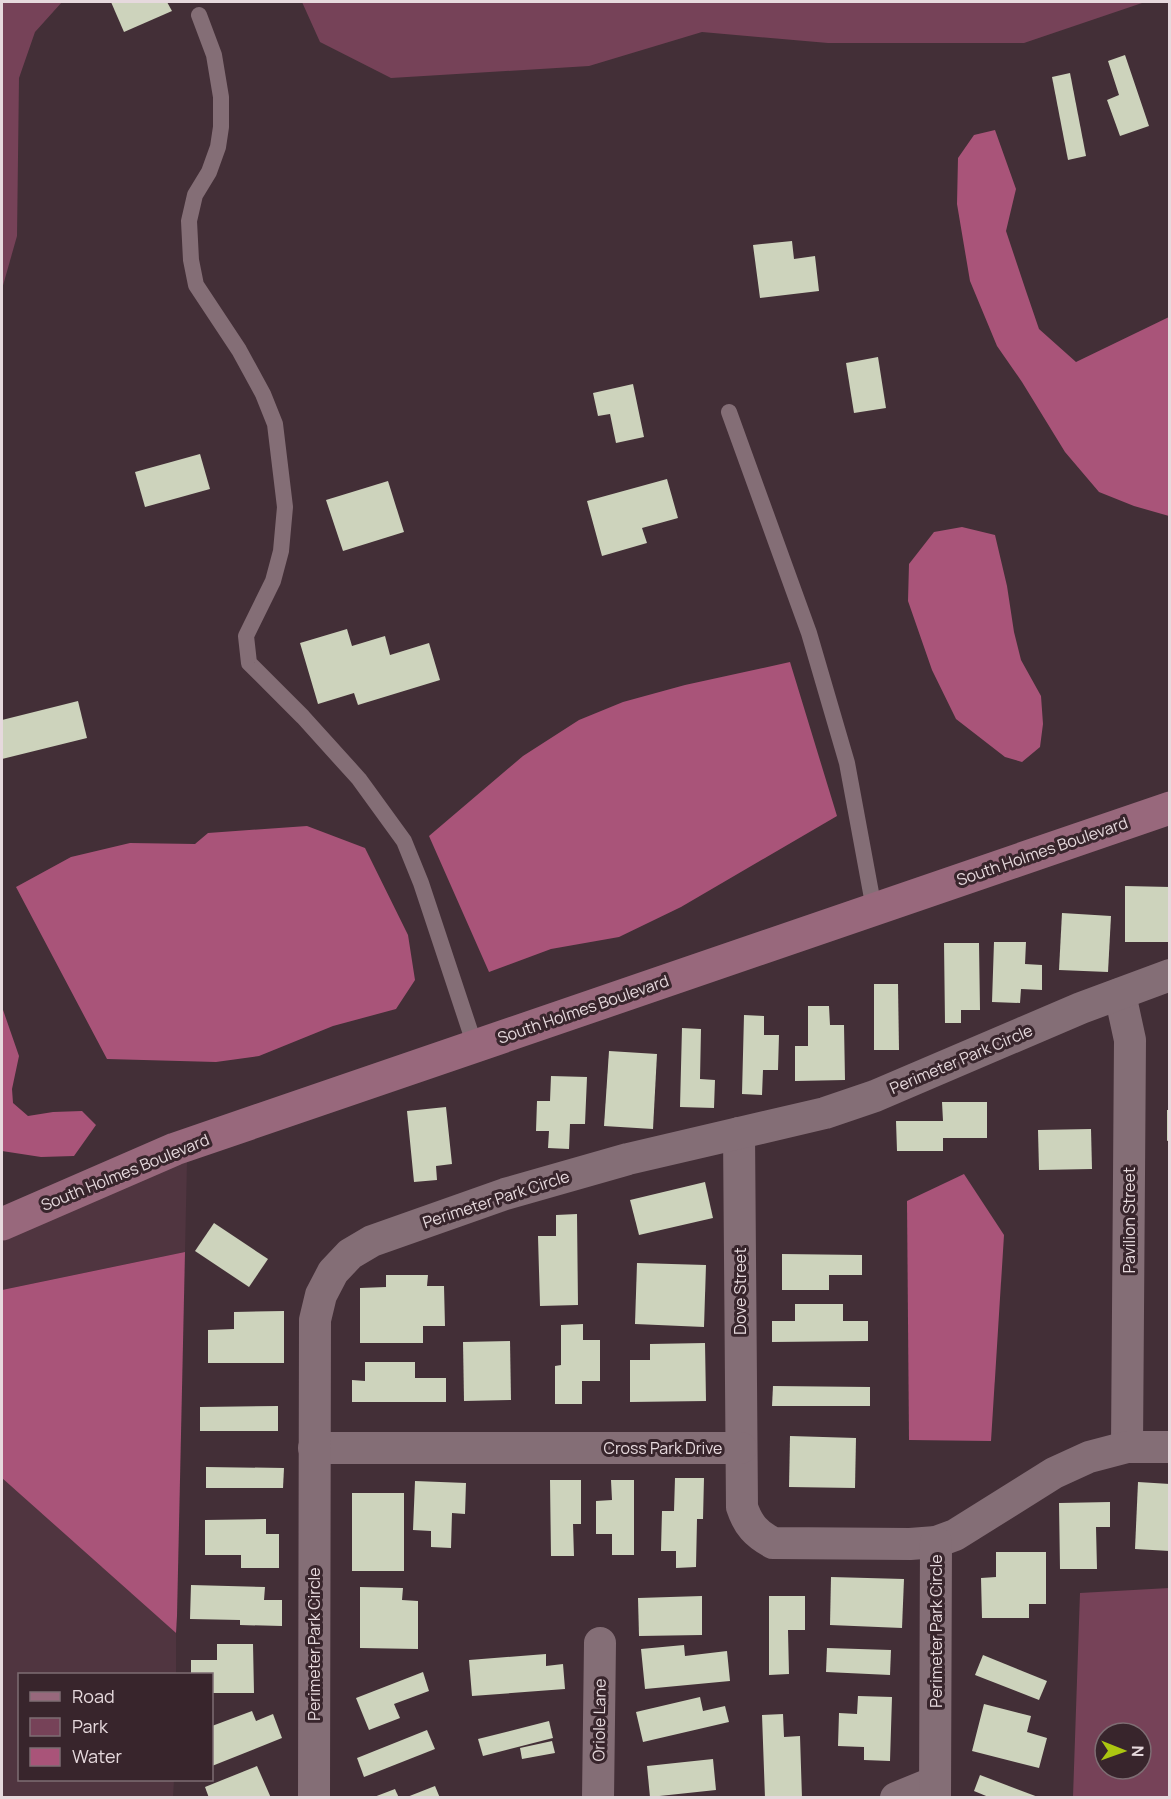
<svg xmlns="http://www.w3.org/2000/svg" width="1171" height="1799" font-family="Manrope,sans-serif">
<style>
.built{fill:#503540}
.green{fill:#764258;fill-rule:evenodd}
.water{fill:#a95479}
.building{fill:#cdd3bc}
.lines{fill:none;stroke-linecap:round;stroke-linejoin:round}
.service{stroke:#846e76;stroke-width:16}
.minor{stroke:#846e76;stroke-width:32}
.secondary{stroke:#98687c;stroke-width:33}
.labels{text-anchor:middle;stroke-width:6;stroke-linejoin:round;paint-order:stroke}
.street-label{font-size:16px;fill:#e6d9dd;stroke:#38252c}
</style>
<rect width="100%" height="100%" fill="#432f37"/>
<g class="built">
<path d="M187 1161 185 1252 2 1290V1240Z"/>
<path d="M2 1478 176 1633V1674H20V1780H174L173 1797H2Z"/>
</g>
<g class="green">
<path d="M2 2H62L35 32 19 78 17 236 2 289Z"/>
<path d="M302 2H1145L1024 43H828L702 32 589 66 391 78 320 42Z"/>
<path d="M1169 1588V1797H1073L1080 1593ZM1105 1733H1141V1769H1105Z"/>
</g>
<g class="water">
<path d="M995 130 1016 189 1006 231 1026 291 1039 329 1076 362 1169 317V516L1134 506 1099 492 1065 452 1022 382 997 346 970 281 957 204 958 158 974 135Z"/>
<path d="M962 527 995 535 1007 586 1014 632 1021 660 1041 696 1043 724 1040 747 1022 762 1005 757 956 719 932 670 908 601 909 564 934 532Z"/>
<path d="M790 662 837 816 681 907 619 937 551 949 489 972 429 836 523 756 579 720 623 702 685 685Z"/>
<path d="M307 826 365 848 408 935 415 980 396 1009 333 1026 259 1056 216 1062 107 1059 16 887 71 857 130 843 195 844 208 833Z"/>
<path d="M2 1007 19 1056 12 1089 13 1103 28 1116 53 1112 82 1111 96 1125 74 1156 41 1157 2 1151Z"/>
<path d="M964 1174 1004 1235 991 1441 909 1440 907 1201Z"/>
<path d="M185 1252 177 1616 176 1633 2 1478V1290Z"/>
</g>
<g class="building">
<path d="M111 2H167L172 11 124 32Z"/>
<path d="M1125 55 1149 126 1120 136 1107 100 1119 95 1108 61Z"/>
<path d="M1070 73 1086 156 1068 160 1052 77Z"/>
<path d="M792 241 794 259 815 256 819 291 760 298 753 245Z"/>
<path d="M878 357 886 408 854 413 846 363Z"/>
<path d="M633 384 644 437 616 443 610 414 598 416 593 393Z"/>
<path d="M200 454 210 489 145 507 135 472Z"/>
<path d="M667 479 678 518 642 528 647 543 602 556 587 501Z"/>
<path d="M388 481 404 532 343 551 326 500Z"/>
<path d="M347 629 352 646 385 636 390 655 429 643 440 680 358 705 354 693 318 704 300 643Z"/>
<path d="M78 701 87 738 2 759V720Z"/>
<path d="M1125 886 1170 887V942H1125Z"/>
<path d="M1062 913 1111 916 1108 972 1059 970Z"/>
<path d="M994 942H1026L1025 964 1042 965V990L1021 989 1020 1003 992 1002Z"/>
<path d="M944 943H979L980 1010H961V1023H945Z"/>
<path d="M874 984H898L899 1050H874Z"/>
<path d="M808 1006H829L830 1025H844L845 1080 795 1081V1046H808Z"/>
<path d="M744 1015 764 1016V1035H779L778 1070H763L762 1095 742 1094Z"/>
<path d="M682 1028 701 1029 700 1079 715 1080 714 1108 680 1107Z"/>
<path d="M609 1051 657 1054 653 1129 604 1126Z"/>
<path d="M551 1076 587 1077 585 1124H570L569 1149 548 1148 549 1131H536L537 1101H550Z"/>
<path d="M942 1102H987V1138H943V1151H897L896 1121H943Z"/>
<path d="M446 1107 452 1164 436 1166 437 1180 414 1182 407 1111Z"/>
<path d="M1167 1110H1170V1140L1167 1141Z"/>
<path d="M1091 1129 1092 1169 1039 1170 1038 1130Z"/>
<path d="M705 1182 713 1218 639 1235 630 1200Z"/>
<path d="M577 1214 578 1305 540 1306 538 1236H556V1215Z"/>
<path d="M214 1223 268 1259 249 1287 195 1251Z"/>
<path d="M782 1254 862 1255V1275H829V1290H782Z"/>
<path d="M637 1263 706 1265 704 1327 635 1324Z"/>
<path d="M386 1275H428L427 1286H444L445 1326H423V1343H360V1288L386 1287Z"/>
<path d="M795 1304H843V1321H868V1341L772 1342V1321H795Z"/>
<path d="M284 1311V1363H208V1330L234 1329V1312Z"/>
<path d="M583 1324V1340H600V1381H582V1404H555V1366L561 1365V1325Z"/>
<path d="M510 1341 511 1400 464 1401 463 1342Z"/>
<path d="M705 1343 706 1401 630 1402V1360H650V1344Z"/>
<path d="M365 1362H415V1378H446V1402H352V1380L365 1381Z"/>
<path d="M773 1386 870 1387V1406H772Z"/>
<path d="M278 1406V1431H200V1407Z"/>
<path d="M790 1436 856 1438 855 1488 789 1487Z"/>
<path d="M206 1467 284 1468 283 1488H206Z"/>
<path d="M675 1478H704L703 1519H697L696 1567 676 1568V1551H661L662 1511H674Z"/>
<path d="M550 1480H581V1524H573L574 1556H551Z"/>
<path d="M611 1480H634V1555H612V1534H596V1501L612 1500Z"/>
<path d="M415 1481 466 1483 465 1514 452 1513 451 1548 431 1547V1531L413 1530Z"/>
<path d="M1138 1482 1170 1484V1551L1135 1549Z"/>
<rect x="352" y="1493" width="52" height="78"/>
<path d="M1110 1502V1527H1096L1097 1569H1060L1059 1503Z"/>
<path d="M266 1519V1534H279V1568H241V1555H205V1520Z"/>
<path d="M996 1552H1046V1604H1029V1618H982L981 1578 996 1577Z"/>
<path d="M831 1577 904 1579 902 1628 830 1625Z"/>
<path d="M191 1585 265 1587 264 1600H282V1626L240 1625V1620L190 1619Z"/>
<path d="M360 1587 403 1588 402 1600 418 1601V1649L360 1648Z"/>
<path d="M702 1596V1635L639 1636 638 1598Z"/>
<path d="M769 1596H805V1630H788L789 1674 769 1675Z"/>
<path d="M217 1644H253L254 1693H212V1674H191V1660H217Z"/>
<path d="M684 1645 685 1656 727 1651 730 1681 645 1689 641 1649Z"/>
<path d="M827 1648 891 1650 890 1675 826 1672Z"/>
<path d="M546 1654V1666L563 1664 565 1689 472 1696 469 1660Z"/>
<path d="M983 1655 1047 1681 1039 1700 975 1675Z"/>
<path d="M423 1672 429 1691 394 1704 400 1718 369 1730 356 1698Z"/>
<path d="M858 1696 892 1697 890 1761 864 1760V1747L838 1746 839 1713 857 1714Z"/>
<path d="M700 1697 703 1711 725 1706 729 1722 643 1742 636 1712Z"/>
<path d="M984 1704 1031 1716 1027 1732 1047 1738 1039 1768 972 1751Z"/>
<path d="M252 1711 256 1721 273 1714 282 1738 212 1766V1726Z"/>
<path d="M783 1714 784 1737 800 1736 802 1798H765L762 1715Z"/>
<path d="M549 1721 553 1738 483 1756 478 1739Z"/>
<path d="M427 1730 435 1749 364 1777 357 1758Z"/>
<path d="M552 1741 555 1753 522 1759 520 1748Z"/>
<path d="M713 1759 716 1790 650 1797 647 1766Z"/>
<path d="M257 1766 271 1798H209L205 1787Z"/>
<path d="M980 1775 1038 1797V1798H991L974 1791Z"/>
<path d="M435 1786 440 1798H407V1797Z"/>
<path d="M395 1789 399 1798H374V1797Z"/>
</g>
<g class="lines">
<g class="service">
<path d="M199 15 214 55 221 97V127L218 147 209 172 195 195 189 221 191 260 196 285 239 350 263 394 275 424 285 507 281 551 273 581 246 636 249 663 303 717 359 779 404 841 421 883 475 1046"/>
<path d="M729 412 809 633 847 763 874 909"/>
</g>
<g class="minor">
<path d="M1120 994 1130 1040 1127 1447"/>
<path d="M739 1133 742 1507C748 1525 756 1534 773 1543L910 1544 936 1542 955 1535 1054 1473 1089 1457 1127 1447H1170"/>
<path d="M314 1448H741"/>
<path d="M314 1798 315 1320 321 1295 333 1272 350 1254 372 1241 505 1194 628 1159 825 1113 875 1096 1081 1008 1170 975"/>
<path d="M598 1798 600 1643"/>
<path d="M896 1798 935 1782"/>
<path d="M935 1798 936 1542"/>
</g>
<path class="secondary" d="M2 1224 175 1149 1170 808"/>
</g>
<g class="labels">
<g class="street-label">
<text transform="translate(1042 851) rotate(-19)" y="6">South Holmes Boulevard</text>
<text transform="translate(583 1009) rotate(-19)" y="6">South Holmes Boulevard</text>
<text transform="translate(961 1059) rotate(-23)" y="6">Perimeter Park Circle</text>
<text transform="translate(125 1172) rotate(-22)" y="6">South Holmes Boulevard</text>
<text transform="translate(496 1199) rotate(-18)" y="6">Perimeter Park Circle</text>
<text transform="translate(1129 1220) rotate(-90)" y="6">Pavilion Street</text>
<text transform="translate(740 1291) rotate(-90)" y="6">Dove Street</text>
<text x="663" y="1454">Cross Park Drive</text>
<text transform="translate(936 1631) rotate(-90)" y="6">Perimeter Park Circle</text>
<text transform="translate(314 1644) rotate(-90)" y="6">Perimeter Park Circle</text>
<text transform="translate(599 1720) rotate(-89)" y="6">Oriole Lane</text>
</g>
</g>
<rect width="1171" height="1799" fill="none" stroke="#e6d9dd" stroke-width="6"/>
<rect x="18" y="1673" width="195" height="108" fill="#38252c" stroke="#7e6d73" stroke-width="1.5"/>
<rect x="30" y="1692" width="30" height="9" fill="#98687c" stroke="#7e6d73" stroke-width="1.5"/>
<text x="72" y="1703" font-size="18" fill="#e6d9dd">Road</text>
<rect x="30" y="1718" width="30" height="18" fill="#764258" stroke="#7e6d73" stroke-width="1.5"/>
<text x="72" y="1733" font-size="18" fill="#e6d9dd">Park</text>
<rect x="30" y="1748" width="30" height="18" fill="#a95479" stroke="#7e6d73" stroke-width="1.5"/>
<text x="72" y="1763" font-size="18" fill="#e6d9dd">Water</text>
<g transform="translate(1123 1751) rotate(91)"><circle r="28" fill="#38252c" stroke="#7e6d73" stroke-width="1.5"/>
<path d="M0-4.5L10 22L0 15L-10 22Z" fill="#acc611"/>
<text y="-9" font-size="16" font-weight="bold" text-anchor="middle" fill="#e6d9dd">N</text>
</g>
</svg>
